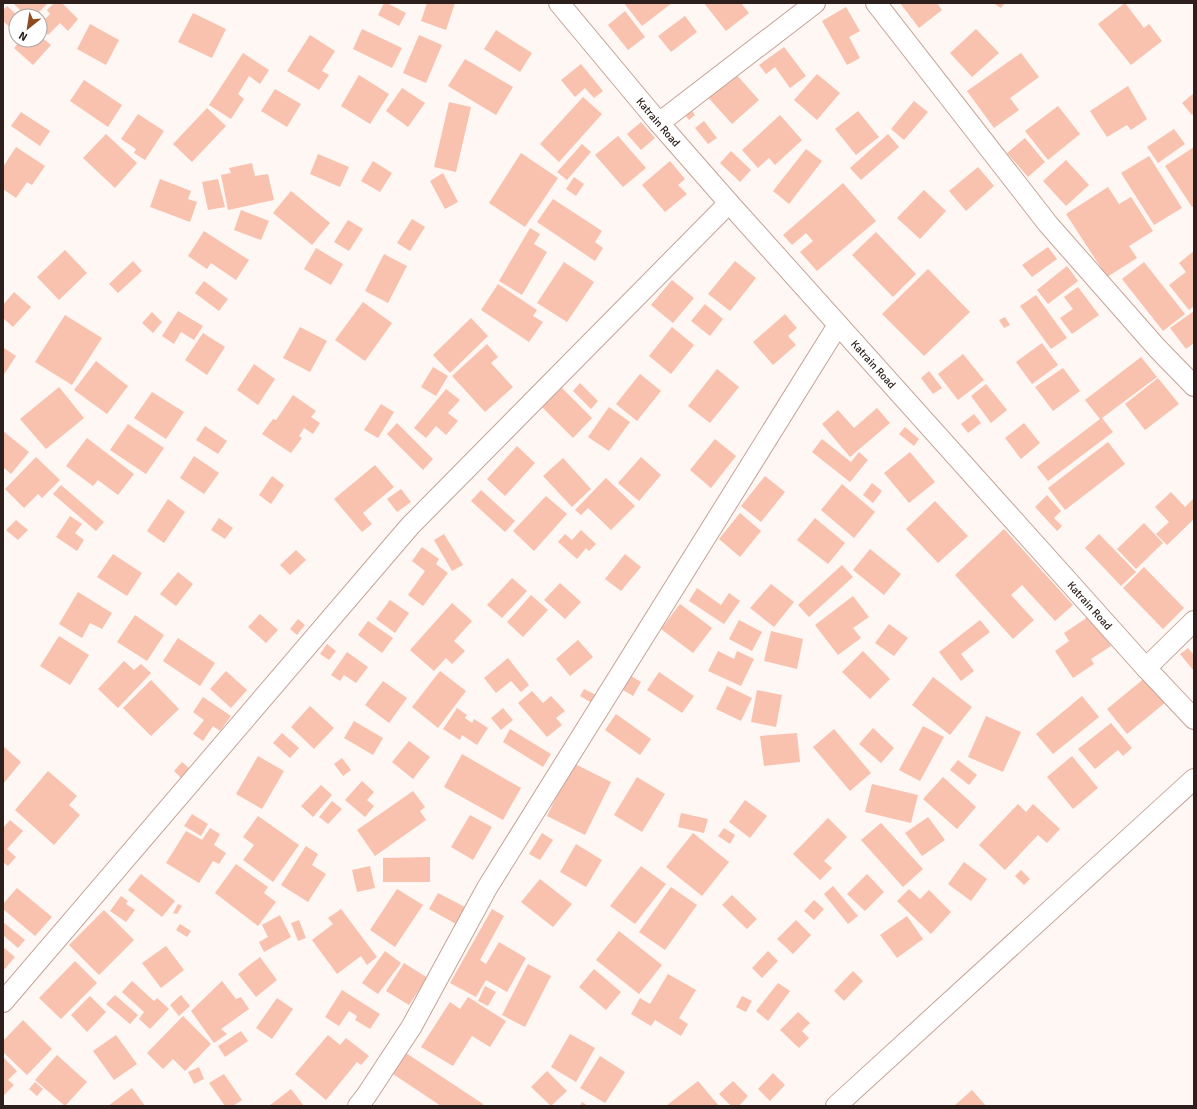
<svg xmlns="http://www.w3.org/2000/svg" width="1197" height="1109" font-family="Signika,sans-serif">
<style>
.building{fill:#f8c2af}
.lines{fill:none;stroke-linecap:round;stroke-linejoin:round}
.street-casing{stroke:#c6a397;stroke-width:22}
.street{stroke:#fff;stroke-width:20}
.labels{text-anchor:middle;stroke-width:4;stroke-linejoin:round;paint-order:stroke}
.street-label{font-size:11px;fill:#2d201c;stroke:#fff}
</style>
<rect width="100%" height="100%" fill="#fef7f4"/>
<g class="building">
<path d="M13 3H48L35 16H26Z"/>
<path d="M54 3H62L78 19 68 31 60 23 48 35 40 27V24L50 14 47 10Z"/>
<path d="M384 3H387L406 13 399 26 378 15Z"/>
<path d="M427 3H455L446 30 421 21Z"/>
<path d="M624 3H672L642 26Z"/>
<path d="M704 3H741L749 13 726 31Z"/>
<path d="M900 3H937L942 10 919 28Z"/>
<path d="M993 3H1005L1001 8Z"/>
<path d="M1125 3 1144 28 1149 24 1162 41 1131 65 1098 24Z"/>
<path d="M7 6 18 16H16V33L3 21V10Z"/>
<path d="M846 7 860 31 849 37 860 58 847 65 822 21Z"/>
<path d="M625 11 645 37 628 50 608 25Z"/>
<path d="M193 13 226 29 212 58 178 42Z"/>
<path d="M685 16 697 32 671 52 658 36Z"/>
<path d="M90 24 119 40 106 65 77 49Z"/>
<path d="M362 29 402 48 392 68 353 49Z"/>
<path d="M976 29 999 53 972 77 950 53Z"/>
<path d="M496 30 532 53 520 72 484 49Z"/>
<path d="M310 35 335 51 322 71 329 75 319 90 287 71Z"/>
<path d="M419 35 442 45 426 83 403 73Z"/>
<path d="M40 36 51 45 33 65 14 48 21 40H40Z"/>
<path d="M784 47 806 76 790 88 775 67 766 74 759 65Z"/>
<path d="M243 53 269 70 260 84 249 76 238 94 244 99 231 119 209 105Z"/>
<path d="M1021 53 1039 77 1010 98 1019 110 994 128 967 91Z"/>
<path d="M465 59 513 87 496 115 448 86Z"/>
<path d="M581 64 603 91 594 98 585 88 575 97 561 80Z"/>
<path d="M733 71 759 100 732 124 706 95Z"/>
<path d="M817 74 840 93 817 120 794 100Z"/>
<path d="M359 75 389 94 370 124 341 106Z"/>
<path d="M84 80 122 105 108 127 70 101Z"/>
<path d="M1128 86 1147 119 1131 130 1127 125 1107 137 1090 111Z"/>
<path d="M402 88 425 103 408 127 386 111Z"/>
<path d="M275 89 301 104 287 127 261 111Z"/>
<path d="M1194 93V113L1192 115 1182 103Z"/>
<path d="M583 97 602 114 559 162 540 144Z"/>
<path d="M914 101 928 112 904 140 891 129Z"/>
<path d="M449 102 471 107 456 172 434 167Z"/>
<path d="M688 105 695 115 689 120 681 110Z"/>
<path d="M1058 106 1080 134 1048 160 1025 131Z"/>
<path d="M207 108 226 126 192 162 173 144Z"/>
<path d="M858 111 879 137 856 155 835 129Z"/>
<path d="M21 112 50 131 40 146 11 126Z"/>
<path d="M138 114 164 131 145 160 134 153 136 149 121 139Z"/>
<path d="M780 115 802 140 775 165 769 158 758 168 742 150Z"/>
<path d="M704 121 717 138 708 144 695 128Z"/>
<path d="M641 122 655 138 641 150 627 134Z"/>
<path d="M1174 129 1185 144 1158 163 1147 147Z"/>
<path d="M106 134 137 163 115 188 83 158Z"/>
<path d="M888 134 899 147 861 180 850 168Z"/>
<path d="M618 136 646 168 623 187 595 155Z"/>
<path d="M1025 138 1045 162 1028 177 1007 153Z"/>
<path d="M582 144 591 152 567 180 557 172Z"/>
<path d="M16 147 45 166 32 185 27 182 16 198 3 189V167Z"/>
<path d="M1194 147V206L1192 207 1165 166Z"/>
<path d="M806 149 822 161 789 204 773 191Z"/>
<path d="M731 151 751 170 740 182 720 163Z"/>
<path d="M521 153 558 178 525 227 489 203Z"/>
<path d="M318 154 349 167 340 187 310 174Z"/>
<path d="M1149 156 1182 208 1154 225 1121 173Z"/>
<path d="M1066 160 1089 185 1066 206 1043 181Z"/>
<path d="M373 161 392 173 380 192 361 181Z"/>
<path d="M670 161 685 179 678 185 687 194 665 212 642 185Z"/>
<path d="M252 163 255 176 268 174 274 200 228 210 221 175 231 173 229 168Z"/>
<path d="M978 167 994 186 966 211 949 191Z"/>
<path d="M443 173 458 202 445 209 430 181Z"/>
<path d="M574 177 584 184 576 196 566 189Z"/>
<path d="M160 179 191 191 188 199 197 202 190 222 150 207Z"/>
<path d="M218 179 225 207 208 210 202 182Z"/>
<path d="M843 183 876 221 817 271 800 252 813 241 806 233 792 245 783 235Z"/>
<path d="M1108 187 1119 204 1131 197 1153 231 1129 246 1137 258 1107 277 1066 214Z"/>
<path d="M924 190 946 211 920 239 897 218Z"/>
<path d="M291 191 330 223 312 245 273 213Z"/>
<path d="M553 199 602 231 595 242 603 248 595 261 537 222Z"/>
<path d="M241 210 269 221 261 240 234 230Z"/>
<path d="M412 219 425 227 410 251 397 243Z"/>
<path d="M348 220 363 229 349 251 334 242Z"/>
<path d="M530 228 540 234 534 244 547 252 522 295 499 281Z"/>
<path d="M204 231 249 260 236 280 211 263 207 269 188 256Z"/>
<path d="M876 232 916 274 893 297 852 255Z"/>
<path d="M1048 247 1057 259 1032 277 1022 265Z"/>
<path d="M316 248 343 264 331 285 304 269Z"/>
<path d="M65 250 87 273 59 300 37 277Z"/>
<path d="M1194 251V306L1189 310 1169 285 1186 272 1179 263Z"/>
<path d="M384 254 407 266 388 303 365 291Z"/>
<path d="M133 261 142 271 118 293 109 284Z"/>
<path d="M735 261 756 278 730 311 708 294Z"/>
<path d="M564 262 594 282 567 322 537 303Z"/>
<path d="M1144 262 1185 314 1163 331 1122 279Z"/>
<path d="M1067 266 1078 281 1048 304 1037 290Z"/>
<path d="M928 269 970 312 924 356 882 314Z"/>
<path d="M672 280 694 298 673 323 651 305Z"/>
<path d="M204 281 228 299 219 311 195 293Z"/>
<path d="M498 284 537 310 533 316 543 322 529 342 481 310Z"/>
<path d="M1078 287 1099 315 1072 334 1060 318 1073 309 1064 297Z"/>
<path d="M14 292 31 307 13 327 3 318V305Z"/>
<path d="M1036 295 1067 338 1051 349 1020 306Z"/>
<path d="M363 302 392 323 365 361 335 340Z"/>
<path d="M705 304 723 319 710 336 691 321Z"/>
<path d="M178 311 203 326 194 340 181 332 174 344 162 336Z"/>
<path d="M1194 311V343L1186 349 1170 328Z"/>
<path d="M152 312 162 322 153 333 142 323Z"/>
<path d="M785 314 797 328 788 336 796 345 773 365 753 342Z"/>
<path d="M65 315 102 338 72 385 35 362Z"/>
<path d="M1005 317 1010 325 1004 328 999 320Z"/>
<path d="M471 318 488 336 450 373 433 355Z"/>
<path d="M300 327 327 341 310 372 283 358Z"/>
<path d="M672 327 694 345 671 374 649 356Z"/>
<path d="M203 333 225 347 207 375 185 360Z"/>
<path d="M1042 343 1058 365 1032 384 1016 362Z"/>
<path d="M487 344 498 357 491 363 513 387 485 412 452 376Z"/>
<path d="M4 348 16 356 3 376V350Z"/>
<path d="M963 354 984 380 958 400 938 374Z"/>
<path d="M1141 357 1157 377 1102 418 1113 432 1048 481 1037 467 1100 419 1085 400Z"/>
<path d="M96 361 128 386 107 414 74 390Z"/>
<path d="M254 364 275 379 258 405 237 390Z"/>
<path d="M433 367 448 376 436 396 421 387Z"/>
<path d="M1063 368 1080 391 1053 411 1035 387Z"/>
<path d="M717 369 739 387 710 423 688 406Z"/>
<path d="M929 371 942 388 933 394 921 378Z"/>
<path d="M640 374 661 391 637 421 616 404Z"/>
<path d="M1158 378 1179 404 1145 430 1125 404Z"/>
<path d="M580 383 598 401 591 409 573 391Z"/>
<path d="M986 384 1007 410 991 423 971 396Z"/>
<path d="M59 387 84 418 46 449 20 419Z"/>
<path d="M561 387 592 418 573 438 542 407Z"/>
<path d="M446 389 460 400 448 413 458 421 446 435 436 426 426 438 414 428Z"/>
<path d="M152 392 184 412 166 439 134 418Z"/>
<path d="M293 395 316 411 311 417 320 423 313 434 304 428 299 436 302 438 291 453 262 434 273 419 276 420Z"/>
<path d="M381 404 394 412 378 438 364 430Z"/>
<path d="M609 407 630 422 609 451 588 437Z"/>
<path d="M877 408 890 423 850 457 822 424 838 410 854 428Z"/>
<path d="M974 414 981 423 968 433 961 424Z"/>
<path d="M397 423 433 459 423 470 387 434Z"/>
<path d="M1024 423 1040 443 1021 459 1005 438Z"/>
<path d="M128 424 164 448 146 474 110 450Z"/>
<path d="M205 426 227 441 218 454 196 440Z"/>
<path d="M905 427 919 439 914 446 899 434Z"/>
<path d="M3 431 29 452 11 474 3 467Z"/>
<path d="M87 438 134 474 118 495 98 480 93 486 66 466Z"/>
<path d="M715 439 736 456 711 488 690 470Z"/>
<path d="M822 439 851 462 859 452 868 460 850 482 812 452Z"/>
<path d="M1108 442 1125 464 1065 510 1048 488Z"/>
<path d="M517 446 535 463 505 496 487 479Z"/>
<path d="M910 452 935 482 909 503 884 473Z"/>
<path d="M194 456 219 473 204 494 180 478Z"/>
<path d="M36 457 60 480 42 498 38 494 24 508 5 489Z"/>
<path d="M641 457 661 475 639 501 618 483Z"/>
<path d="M563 458 591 489 572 507 543 476Z"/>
<path d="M375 465 394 487 363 513 372 524 362 532 334 499Z"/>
<path d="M272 476 284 485 271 504 259 495Z"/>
<path d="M765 476 785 492 761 522 741 506Z"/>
<path d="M606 478 635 506 611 530 588 508 581 515 575 510Z"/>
<path d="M872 483 882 491 873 503 863 495Z"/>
<path d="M842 484 875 512 854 538 821 510Z"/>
<path d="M61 485 104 522 96 531 53 494Z"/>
<path d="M401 489 411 502 397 512 387 499Z"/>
<path d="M481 490 515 521 505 532 471 501Z"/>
<path d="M1171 492 1185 507 1194 498V519L1167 545 1156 534 1169 522 1155 507Z"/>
<path d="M1047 495 1061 511 1054 518 1062 526 1057 531 1035 507Z"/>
<path d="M546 496 567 514 534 551 513 531Z"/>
<path d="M168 499 185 512 164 543 147 531Z"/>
<path d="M935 501 968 536 938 563 906 529Z"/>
<path d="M740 513 761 531 740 557 719 539Z"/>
<path d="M70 516 82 524 75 533 84 540 77 551 56 537Z"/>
<path d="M219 518 233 528 225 539 211 530Z"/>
<path d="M815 518 845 543 828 564 797 540Z"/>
<path d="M16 520 28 530 18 540 6 530Z"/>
<path d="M1144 523 1163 543 1136 569 1117 549Z"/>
<path d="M1004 529 1073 605 1055 621 1022 585 1011 595 1034 620 1013 639 955 575Z"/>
<path d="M581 530 596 544 589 551 586 548 577 559 558 542 565 534 572 540Z"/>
<path d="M444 534 463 565 452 571 434 540Z"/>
<path d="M1099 534 1136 572 1121 586 1085 548Z"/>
<path d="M422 547 439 559 436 564 448 573 423 606 408 595 425 571 412 561Z"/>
<path d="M870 549 901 574 884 595 853 570Z"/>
<path d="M296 550 306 560 290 575 280 565Z"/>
<path d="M113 554 142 573 127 596 97 577Z"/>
<path d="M625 554 641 567 621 591 605 579Z"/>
<path d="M842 565 853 577 809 617 798 605Z"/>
<path d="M1144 567 1184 608 1163 629 1123 588Z"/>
<path d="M178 572 193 584 176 606 160 594Z"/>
<path d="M512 578 527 591 502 618 487 605Z"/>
<path d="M560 583 581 602 565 619 544 600Z"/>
<path d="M771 584 794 602 774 627 750 608Z"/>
<path d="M697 588 721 605 729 593 740 601 724 624 689 601Z"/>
<path d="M78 592 112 613 102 629 90 623 82 638 59 624Z"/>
<path d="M531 595 548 610 523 637 507 622Z"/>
<path d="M853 596 869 617 853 628 861 638 838 655 815 625Z"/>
<path d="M390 600 409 613 395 633 376 619Z"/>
<path d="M452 603 472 621 454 641 465 651 452 664 446 658 434 671 410 650Z"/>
<path d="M680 604 712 628 693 653 661 629Z"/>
<path d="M260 614 278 630 266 643 248 627Z"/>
<path d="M135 615 164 635 147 661 117 642Z"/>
<path d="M1091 615 1111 646 1091 659 1094 664 1073 678 1055 651 1069 641 1064 633Z"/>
<path d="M298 619 305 625 297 635 290 629Z"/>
<path d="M739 620 762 632 752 651 729 639Z"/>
<path d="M980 620 990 632 961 654 974 671 961 681 939 652Z"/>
<path d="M368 621 393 638 382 653 358 635Z"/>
<path d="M889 624 908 638 894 656 875 643Z"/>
<path d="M771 631 803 639 797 669 764 661Z"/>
<path d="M59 636 89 655 70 685 40 666Z"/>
<path d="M178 638 215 663 200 686 163 661Z"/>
<path d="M578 640 593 657 570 676 556 659Z"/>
<path d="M327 644 336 651 329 660 320 654Z"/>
<path d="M1188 648 1194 655V671L1180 654Z"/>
<path d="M718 651 734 659 737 651 754 659 741 686 708 671Z"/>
<path d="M863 651 890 679 870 699 842 672Z"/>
<path d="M347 652 368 667 356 683 344 675 340 681 331 675Z"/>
<path d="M508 658 529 685 521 692 511 681 496 693 484 678Z"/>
<path d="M124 661 134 670 141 664 151 673 118 708 98 689Z"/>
<path d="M226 671 247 690 231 708 210 689Z"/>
<path d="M440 671 466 691 438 728 412 707Z"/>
<path d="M659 672 694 696 682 713 647 690Z"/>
<path d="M631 676 641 682 633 696 623 690Z"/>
<path d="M933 677 972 707 950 735 912 705Z"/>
<path d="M1146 677 1166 702 1127 734 1107 709Z"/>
<path d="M151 680 179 709 151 736 123 708Z"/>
<path d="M383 681 407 698 389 723 365 705Z"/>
<path d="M727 686 752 698 741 721 716 709Z"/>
<path d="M584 689 596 695 592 703 580 696Z"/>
<path d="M757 690 782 695 776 727 751 722Z"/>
<path d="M532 691 543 703 551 696 565 711 556 718 562 725 547 737 518 703Z"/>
<path d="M1082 696 1099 717 1053 754 1036 734Z"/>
<path d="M203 697 231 716 220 731 213 726 203 741 193 734 204 720 193 712Z"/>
<path d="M310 706 334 728 314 749 291 727Z"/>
<path d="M457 708 467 715 465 718 472 723 474 719 488 728 477 745 462 735 460 740 443 729Z"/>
<path d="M503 708 513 720 501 730 491 718Z"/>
<path d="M616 714 651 739 640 755 605 730Z"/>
<path d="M986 716 1021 732 1003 772 968 757Z"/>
<path d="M354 721 383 738 373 755 344 738Z"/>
<path d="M1111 723 1132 748 1123 756 1118 750 1095 769 1078 749Z"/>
<path d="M923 726 944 737 920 781 899 770Z"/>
<path d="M873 728 894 748 881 763 859 744Z"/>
<path d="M510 729 551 754 543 767 503 742Z"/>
<path d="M834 729 871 773 850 791 813 747Z"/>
<path d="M282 733 299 748 290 758 273 743Z"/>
<path d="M797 733 800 762 764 766 760 736Z"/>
<path d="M409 741 430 757 413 779 392 762Z"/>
<path d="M3 746 21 762 3 784Z"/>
<path d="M462 754 521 788 503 820 444 787Z"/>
<path d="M258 756 284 771 262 809 236 794Z"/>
<path d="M1072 756 1098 788 1073 809 1047 777Z"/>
<path d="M342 758 351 770 343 776 334 764Z"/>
<path d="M958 760 977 775 969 785 950 770Z"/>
<path d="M182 762 191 770 182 779 174 771Z"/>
<path d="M573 763 611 782 585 835 547 816Z"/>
<path d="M48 771 77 796 69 805 80 815 54 845 15 810Z"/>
<path d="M637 777 665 794 642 832 614 815Z"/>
<path d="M943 777 976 807 957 829 923 799Z"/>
<path d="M362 781 374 792 367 800 374 806 365 817 345 800Z"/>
<path d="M872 784 918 795 911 823 865 812Z"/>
<path d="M321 785 332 795 313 817 301 806Z"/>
<path d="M413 791 425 807 420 811 426 820 375 856 357 830Z"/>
<path d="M745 800 767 816 750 838 729 822Z"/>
<path d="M332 801 342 809 328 824 319 817Z"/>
<path d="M1018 804 1026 812 1033 804 1060 829 1047 843 1038 835 1005 870 979 845Z"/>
<path d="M681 813 708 819 704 833 678 827Z"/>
<path d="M192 814 208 824 201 836 184 826Z"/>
<path d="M470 815 492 827 473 860 451 847Z"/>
<path d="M258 816 299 845 273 882 243 860 254 845 243 837Z"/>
<path d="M928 817 945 840 922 856 905 833Z"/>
<path d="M828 818 847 837 824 861 832 868 820 880 793 854Z"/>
<path d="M10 820 23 831 7 849 16 857 8 866 3 862V828Z"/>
<path d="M881 823 923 869 903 887 861 840Z"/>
<path d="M210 828 220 834 214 845 226 853 219 864 213 861 199 883 166 863 186 831 202 840Z"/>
<path d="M724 828 735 835 730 844 718 836Z"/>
<path d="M542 833 553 840 540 860 529 854Z"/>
<path d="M693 833 729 862 702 896 666 867Z"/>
<path d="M576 844 602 860 586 887 560 872Z"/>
<path d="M306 846 318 854 312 865 326 874 308 902 281 885Z"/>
<path d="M430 857V882H383V858Z"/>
<path d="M964 862 987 879 971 901 948 884Z"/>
<path d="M236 864 268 887 264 893 276 902 258 926 215 893Z"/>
<path d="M370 866 375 888 357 892 352 870Z"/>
<path d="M641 866 666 884 635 924 610 906Z"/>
<path d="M1021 870 1030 879 1024 885 1015 876Z"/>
<path d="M141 874 175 901 162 917 128 890Z"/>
<path d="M867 874 884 892 865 911 847 894Z"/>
<path d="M540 879 572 904 553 927 521 902Z"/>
<path d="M833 886 858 916 848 924 824 894Z"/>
<path d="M671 887 697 905 665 950 639 932Z"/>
<path d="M17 888 52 917 35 936 3 909V904Z"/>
<path d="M397 889 423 905 395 947 370 930Z"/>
<path d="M909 889 920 899 929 890 951 912 931 934 897 901Z"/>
<path d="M438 893 465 907 456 924 429 909Z"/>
<path d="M732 895 757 919 747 929 722 905Z"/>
<path d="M121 896 128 901 126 904 135 910 126 922 110 911Z"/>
<path d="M814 900 824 909 814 920 804 911Z"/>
<path d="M178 904 182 906 177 914 173 913Z"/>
<path d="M341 909 377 957 367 965 361 956 337 974 312 940 333 924 328 918Z"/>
<path d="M492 909 504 916 480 960 486 964 499 942 526 958 507 992 486 980 476 997 450 983Z"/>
<path d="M104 910 134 940 99 975 69 945Z"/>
<path d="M280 915 291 937 264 952 259 942 268 937 262 925Z"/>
<path d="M907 916 923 939 897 958 880 935Z"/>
<path d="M299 920 306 938 298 941 291 923Z"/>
<path d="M796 920 811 935 793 954 777 939Z"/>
<path d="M3 922 25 940 18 948 3 935Z"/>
<path d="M180 924 191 931 187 937 176 930Z"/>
<path d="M619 931 662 965 639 994 596 960Z"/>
<path d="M166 946 184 970 161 988 142 963Z"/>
<path d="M3 947 15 957 3 971Z"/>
<path d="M385 951 401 963 378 994 362 983Z"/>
<path d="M768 951 778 961 762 978 752 968Z"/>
<path d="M260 957 277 980 256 997 238 974Z"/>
<path d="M75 961 97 983 61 1019 39 998Z"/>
<path d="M404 963 431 980 423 993 419 990 409 1005 386 991Z"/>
<path d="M528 964 551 976 525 1027 502 1015Z"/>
<path d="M594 969 621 992 606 1010 579 987Z"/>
<path d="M853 971 863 981 844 1001 834 991Z"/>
<path d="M668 974 696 990 679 1018 688 1024 681 1036 655 1020 651 1026 631 1014 640 998 650 1004Z"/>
<path d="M132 981 154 1001 157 998 169 1009 150 1029 139 1019 144 1012 122 992Z"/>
<path d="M222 981 236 999 241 997 249 1009 221 1029 227 1034 214 1043 191 1011Z"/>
<path d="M778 983 790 991 768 1021 756 1011Z"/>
<path d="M485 986 496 992 488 1006 478 1001Z"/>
<path d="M342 990 380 1014 370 1029 355 1020 357 1016 349 1011 339 1026 325 1017Z"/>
<path d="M115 995 138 1015 130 1024 106 1004Z"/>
<path d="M181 995 190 1006 179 1016 170 1005Z"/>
<path d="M90 996 106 1012 87 1032 71 1015Z"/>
<path d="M742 996 752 1001 746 1012 736 1007Z"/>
<path d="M468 997 506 1021 490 1047 472 1036 453 1066 421 1047 450 1002 460 1009Z"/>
<path d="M277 998 293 1009 272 1039 256 1028Z"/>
<path d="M798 1012 810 1023 802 1031 809 1038 799 1048 780 1030Z"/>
<path d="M183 1016 211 1044 185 1071 173 1059 163 1069 147 1053Z"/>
<path d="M23 1020 52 1049 27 1075 3 1052V1041Z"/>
<path d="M241 1031 248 1041 225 1057 218 1046Z"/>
<path d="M570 1034 595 1048 576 1082 551 1067Z"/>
<path d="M116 1035 137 1064 114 1080 93 1051Z"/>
<path d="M328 1035 340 1045 346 1038 369 1056 361 1065 357 1062 326 1100 295 1074Z"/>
<path d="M403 1051 483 1104 482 1106H441L390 1072Z"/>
<path d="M57 1055 87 1082 65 1106 35 1080Z"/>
<path d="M600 1056 625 1072 605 1103 580 1088Z"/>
<path d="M3 1057 17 1071 8 1080 14 1085 3 1096Z"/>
<path d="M199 1067 204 1079 194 1084 188 1072Z"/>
<path d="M547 1071 567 1091 551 1106 531 1087Z"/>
<path d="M773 1073 785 1085 770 1101 758 1089Z"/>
<path d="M224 1074 242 1100 233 1106H225L209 1083Z"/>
<path d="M698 1081 719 1106H666Z"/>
<path d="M733 1081 748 1096 739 1106H731L719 1094Z"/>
<path d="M35 1082 43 1089 37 1096 29 1089Z"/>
<path d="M132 1088 145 1106H108Z"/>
<path d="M291 1089 304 1106H269Z"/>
<path d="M972 1090 986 1106H954Z"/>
<path d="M582 1102 588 1106H580Z"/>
</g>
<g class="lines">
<defs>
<g id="street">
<path id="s1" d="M559 3 659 123 729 203 1146 668 1194 719"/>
<path d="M876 3 1048 224 1157 348 1194 386"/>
<path d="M659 123 815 3"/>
<path d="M1146 668 1194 621"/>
<path d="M3 1002 410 526 729 203"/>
<path d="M358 1106 366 1096 412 1026 487 888 838 325"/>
<path d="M836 1106 1194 779"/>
</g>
</defs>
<use href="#street" class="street-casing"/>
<use href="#street" class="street"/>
</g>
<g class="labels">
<g class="street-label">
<text dy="4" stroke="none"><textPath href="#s1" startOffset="155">Katrain Road</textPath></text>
<text dy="4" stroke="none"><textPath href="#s1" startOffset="479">Katrain Road</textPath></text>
<text dy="4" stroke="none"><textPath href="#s1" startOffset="803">Katrain Road</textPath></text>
</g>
</g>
<rect width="1197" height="1109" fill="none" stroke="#2d201c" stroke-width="8"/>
<g transform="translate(28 28) rotate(210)"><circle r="19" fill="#ffffff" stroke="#aba6a4"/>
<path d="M0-3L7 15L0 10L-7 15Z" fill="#8e491e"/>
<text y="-6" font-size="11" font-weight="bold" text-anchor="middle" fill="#2d201c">N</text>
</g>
</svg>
